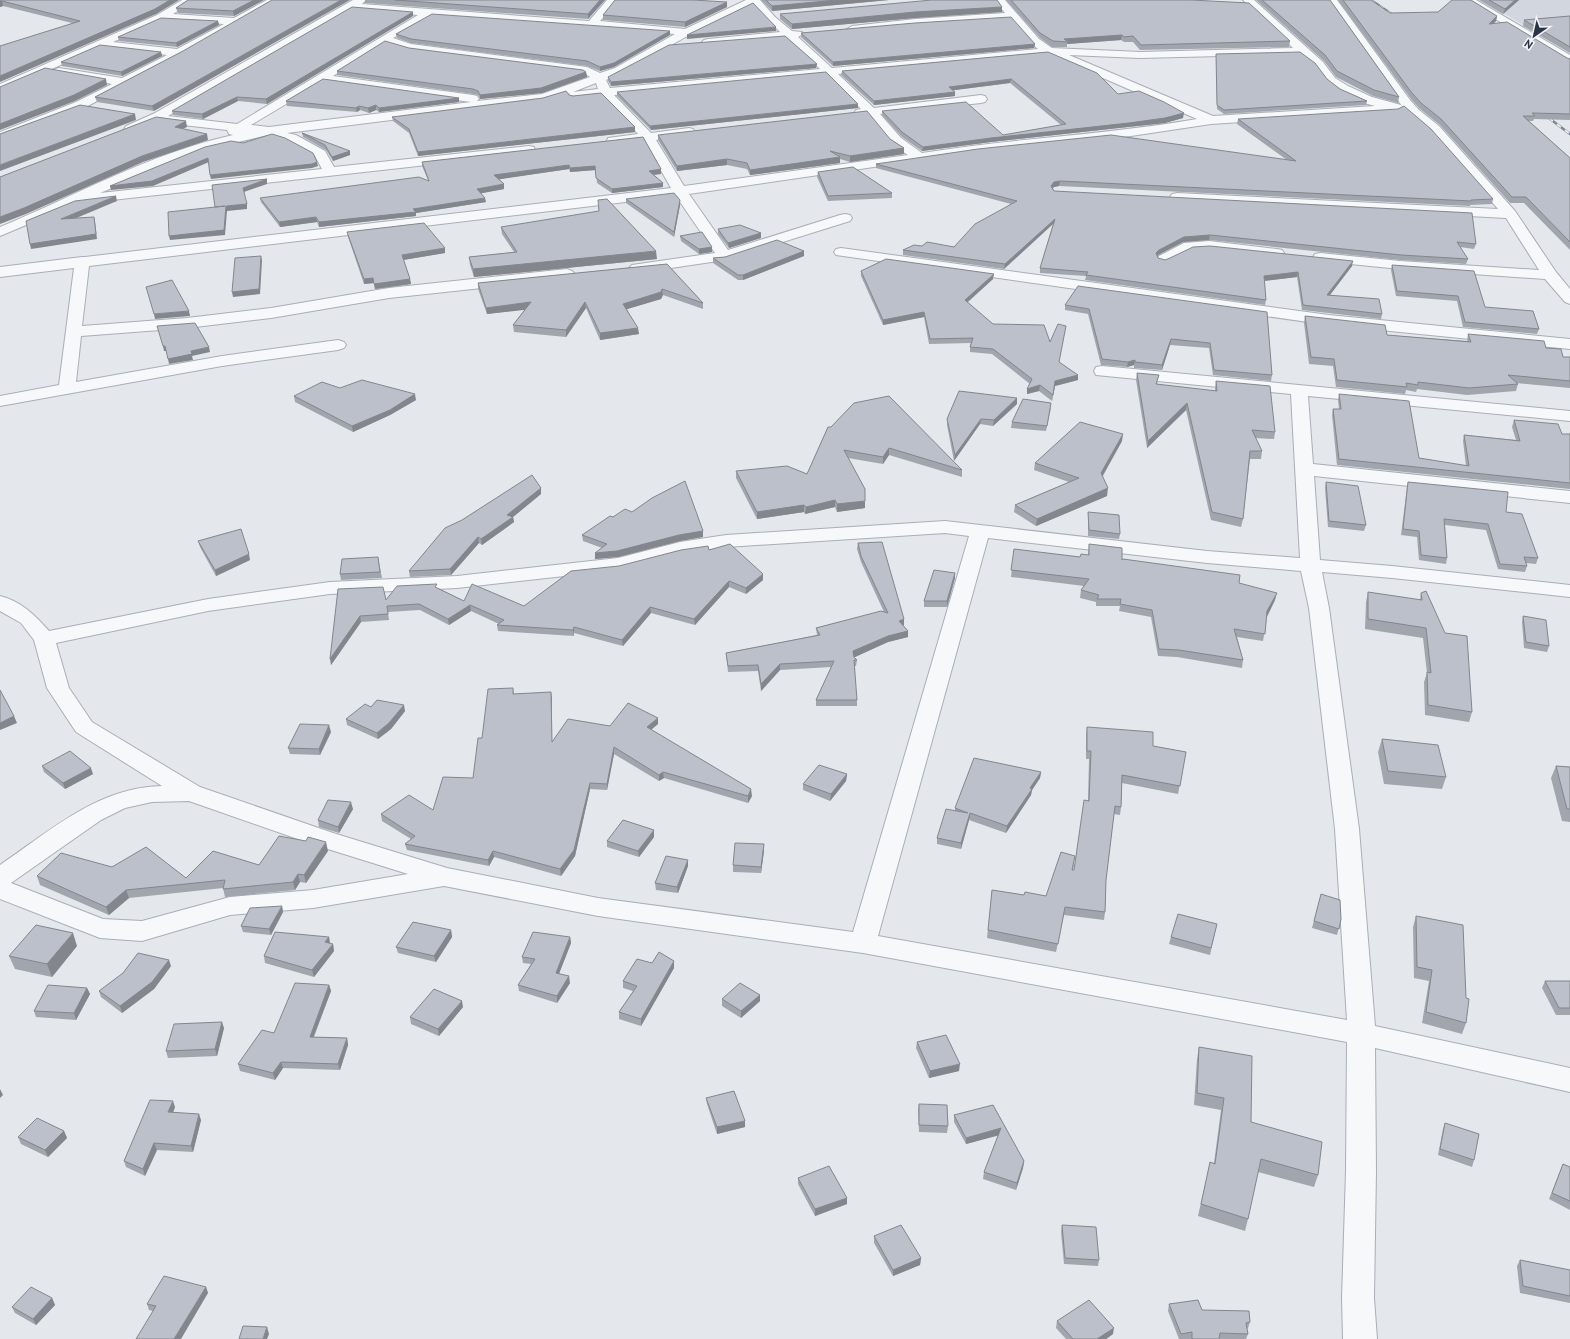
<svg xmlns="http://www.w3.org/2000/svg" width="1570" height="1339" font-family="'PT Sans',sans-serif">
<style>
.built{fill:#d2d6de}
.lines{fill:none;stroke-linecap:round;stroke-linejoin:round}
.minor-casing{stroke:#a9aeb7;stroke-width:2}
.tertiary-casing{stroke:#a9aeb7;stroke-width:2}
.minor{fill:#f7f8fa;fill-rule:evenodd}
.tertiary{fill:#f7f8fa;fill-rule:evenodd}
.rail-casing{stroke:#7d8696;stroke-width:2.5}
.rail{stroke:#f4f6f9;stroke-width:1.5;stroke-dasharray:5;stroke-linecap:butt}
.wall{fill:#a1a5ae}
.shaded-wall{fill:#83868d}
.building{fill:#bbc0ca;stroke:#83868d}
</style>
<rect width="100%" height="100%" fill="#e4e7ec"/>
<path class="built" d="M1482 0H1570V51L1523 25Z"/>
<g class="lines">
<defs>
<g id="minor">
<path d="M182 0H194L173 14 234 18 267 0H280L183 55 84 108 0 140V132L76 102 112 84 55 73 53 71 55 69 59 68 122 78 167 55 101 47 0 92V84L157 15ZM162 20 224 24 177 49 113 42Z"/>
<path d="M353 0H366L362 4 589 21 607 0H618L600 21 685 29 746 0H760L775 17 792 31 802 32 803 34 798 37 832 68 1038 49 1031 43 1011 19 915 25 852 32 847 29 852 26 915 19 1005 13 994 0H1005L1039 39 1052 48 1140 52 1293 48 1243 0H1254L1323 62 1335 78 1348 86 1372 97 1401 105 1403 108 1401 111 1397 112 1211 124 1131 136 977 152 689 194 728 250 840 215 845 214 850 215 852 218 850 221 725 260 637 273 632 271 629 268 632 265 715 253 676 196 89 266 82 326 187 318 271 308 389 288 567 269 572 271 575 274 572 277 567 279 389 298 271 318 187 328 81 336 76 382 222 356 338 340 344 342 346 345 344 348 338 350 222 366 0 406V396L59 385 74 268 0 277V267L82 257H85L671 188 644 141 613 145 608 144 607 141 608 138 638 134 602 96 574 99 570 98 568 95 570 93 543 101 287 133 296 135 325 151 334 167 529 146 534 147 535 150 534 153 76 204 0 236V227C77 195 151 153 233 135L229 134 227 130 156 122 130 133 126 132 124 129 126 126 155 113ZM753 5 780 32 708 39 704 40 702 42 704 44 708 45 787 38 820 69 610 88 606 80 623 72 691 34ZM352 9 418 15 237 124 168 116ZM432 16 675 34 615 68 600 73 587 67 411 44 393 38ZM385 43 410 50 584 73 590 77 542 94 477 101 479 99 477 96 473 95 333 76ZM1048 54 1197 119C1106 135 1014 138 922 153L901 138 880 114 981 103 985 102 987 99 985 96 981 95 874 108 838 74ZM1300 54 1315 66 1327 82 1340 92 1364 103 1375 106 1213 116 1069 55 1140 58ZM826 75 861 109 856 110 854 113 856 116H868L891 144 908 155 684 186 656 140 693 135 695 132 693 129 689 128 651 133 614 95ZM323 82 471 102 269 127 251 125ZM596 83 598 89 573 92ZM268 135 286 141 315 156 322 169 100 193 205 150Z"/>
<path d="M1327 0H1337L1410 100 1419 110 1439 126 1515 211 1556 272 1570 289V304L1565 302 1545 279 1400 269 1320 261 1315 260 1313 257 1315 254 1320 253 1400 261 1539 270 1506 218 1172 200 1170 197 1172 194 1177 193 1498 209 1431 132 1411 116 1402 106Z"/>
<path d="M1209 241 1277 249 1282 250 1284 253 1282 256 1277 257C1255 255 1214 246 1193 250 1181 253 1172 266 1159 262L1157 259 1159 256 1184 243Z"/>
<path d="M841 248 1329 315 1570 339V349L1329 325 836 255 834 252 836 249Z"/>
<path d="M1102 366 1570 411V421L1308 396 1313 464 1570 491V503L1314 476 1320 560 1392 566 1570 585V597L1392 578 1322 572 1329 608 1359 829 1375 1026 1570 1068V1092L1375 1048 1376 1171 1374 1298 1377 1339H1343L1342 1298 1346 1171 1347 1042 863 953 598 916 444 886 313 908 230 915 142 941 100 938 0 899V865C50 831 98 787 162 786L76 732 47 688 34 640 21 623 0 611V596C21 601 36 616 49 631L208 599 330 582 457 576 618 558 680 542 726 535 945 521 1207 551 1300 558 1291 394 1096 375 1094 371 1096 367ZM945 533 969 536 853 932 598 898 447 868 333 833 200 787 92 722 69 688 56 643 208 611 330 594 457 588 619 570 681 554 726 547ZM988 538 1207 563 1301 571 1309 608 1335 829 1347 1020 878 936ZM189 801 315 845 408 874 313 890 230 897 142 921 103 919 11 883 101 820 125 808 152 802Z"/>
</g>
<path id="tertiary" d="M1464 0H1476L1570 55V63L1566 62Z"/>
</defs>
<use href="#minor" class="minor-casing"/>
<use href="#tertiary" class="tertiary-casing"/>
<use href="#minor" class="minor"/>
<use href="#tertiary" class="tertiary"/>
<defs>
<g id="rail">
<path d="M1371 0 1399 19"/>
<path d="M1541 112 1570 134"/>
</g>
</defs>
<use href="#rail" class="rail-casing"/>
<use href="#rail" class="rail"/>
</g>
<g class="wall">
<path d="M0 0H179L156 14 72 23 3 6 0 7Z"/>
<path d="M188 0H264L234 16 178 13 176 8Z"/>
<path d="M365 0H605L588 19 365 3Z"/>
<path d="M761 0H889L772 11Z"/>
<path d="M1006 0H1191L1290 41 1289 47 1140 50 1133 42H1124L1121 40 1067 44V47H1052L1040 38Z"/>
<path d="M1256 0H1330L1399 97 1398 103 1373 96 1336 77 1324 61Z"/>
<path d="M1338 0H1371L1390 13 1497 16 1496 21 1494 23 1567 58 1570 59V120L1534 119 1533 121H1529L1570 158V250L1524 203H1510L1440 125 1420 109 1411 99Z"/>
<path d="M1479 0H1519L1503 14Z"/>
<path d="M727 7 685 27 603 20V15Z"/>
<path d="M1002 7V12L915 18 792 29 780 19V14Z"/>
<path d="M413 12V16L267 104 238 101 203 119 173 115 172 111Z"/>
<path d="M1570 16V53L1523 26 1524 20Z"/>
<path d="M218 21 219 25 177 47 119 41 118 37Z"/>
<path d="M670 31V35L614 67 600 71 587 66 411 43 397 38 396 34Z"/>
<path d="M801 33 1035 44 1034 48 833 66 801 37Z"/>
<path d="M409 48 586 72 587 77 542 93 480 99 478 95 473 94 337 75V71Z"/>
<path d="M183 51 154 111 97 102 95 97Z"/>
<path d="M161 52 162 56 122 76 62 66 61 62Z"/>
<path d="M1048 52 1118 94 1183 118 1165 123 1128 127 991 142 922 151 902 137 882 115V111L1003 135 1061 125 1010 83 953 90 955 92V96L874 105 841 75 842 71Z"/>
<path d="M1216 54 1327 79 1340 89 1367 101 1366 105 1224 114 1217 109 1216 58Z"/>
<path d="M817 64 816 68 611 86 608 81V77Z"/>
<path d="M617 92 858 104V108L651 130 617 96Z"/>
<path d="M569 95 635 132 418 156 409 133 393 121 392 117Z"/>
<path d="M459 98V102L379 112 376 110 369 113 360 110 357 112 287 106 286 101Z"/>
<path d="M1238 119 1493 199 1492 204 1470 205V206L1059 186 1054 187 1053 188 1054 191 1476 244 1474 249 1460 247 1468 259 1466 264 1400 260 1209 240 1183 242 1158 255V258L1165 260 1352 266 1330 295 1382 314 1381 319 1302 310 1297 277 1264 281 1266 300 1265 305 1085 280 1086 276 1040 273V268L1053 224 1004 269 903 255V250L922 246 954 247 1011 204 876 168V164L1287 160 1237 124Z"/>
<path d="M302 133 350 155 333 161 326 150 303 137Z"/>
<path d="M658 135 890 139 904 148V154L850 162 840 159V163L750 175 747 169 727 165 677 171 658 140Z"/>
<path d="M643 137 661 169V174L654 175 663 183V187L612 193 597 183 596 170 570 172 569 169 499 179 504 184V189L481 193 486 202 416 213V216L319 227 317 222 280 227 261 202 260 198 428 180 422 166V162Z"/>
<path d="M818 172 892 193V198L828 201 817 177Z"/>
<path d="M626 199 680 200V205L674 237 626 203Z"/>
<path d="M501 227 657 259 474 277 470 265 469 257 514 252 502 234Z"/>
<path d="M718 229 761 233V238L729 248 718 234Z"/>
<path d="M347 232 445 253 403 260 410 279 411 284 375 289 374 283 364 284 348 237Z"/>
<path d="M680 236 712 247V252L699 254 681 241Z"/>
<path d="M804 251V256L743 280H738L713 263V258Z"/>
<path d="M667 264 703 303V309L663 295 661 299 627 309 639 334 600 340 586 308 566 337 514 332 513 325 525 309 487 314 478 289V283Z"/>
<path d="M1392 265 1485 307 1539 329 1537 334 1463 327 1457 301 1396 296 1391 270Z"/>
<path d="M861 271 993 279 967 303 993 324 1050 342 1066 326 1059 362 1078 380 1055 386 1052 401 1039 391 1027 394 1030 384 992 354 970 352V347L971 343 929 344 924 317 883 325 861 276Z"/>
<path d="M1065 305 1267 312 1272 375 1271 381 1213 375 1209 348 1170 345 1162 370 1134 368V365L1127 367 1101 365 1088 314 1065 310Z"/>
<path d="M1305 316 1387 335 1467 341 1468 334 1546 348 1563 357H1570V388L1516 383 1518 384 1516 391 1467 395 1417 389 1416 392 1406 390 1405 394 1336 387 1333 366 1309 364 1304 323Z"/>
<path d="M1137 373 1158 383 1157 384 1215 391V388L1216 381 1275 432 1274 439 1255 438 1262 451 1261 459H1250L1243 519 1241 527 1211 520 1186 410 1147 448 1136 380Z"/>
<path d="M340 388 416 400 390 415 353 432 295 402 294 396Z"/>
<path d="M1339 394 1419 458 1466 466 1463 441 1464 435 1516 440 1512 427 1514 420 1562 434H1570V489L1337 465 1332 415 1333 409H1339L1338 400Z"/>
<path d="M1017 404 993 426 980 424 954 461 947 425V419Z"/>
<path d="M1051 408 1046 431 1011 428 1012 422Z"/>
<path d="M828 427 962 470V477L889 455 883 464 848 458 865 508 837 512 835 507 805 514 804 512 757 519 736 478V471L807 474Z"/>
<path d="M1122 441 1103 476 1107 496 1036 526 1014 512 1015 505 1069 482 1034 470 1035 463Z"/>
<path d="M1326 482 1366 525 1364 531 1328 527 1325 488Z"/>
<path d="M1408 482 1506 512 1538 558 1536 564 1526 563 1527 566 1525 572 1498 569 1486 530 1445 525 1447 558 1446 564 1419 560 1417 537 1401 535 1407 487Z"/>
<path d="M541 488V494L513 517 514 522 482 545 479 543 451 575 410 577 409 571Z"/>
<path d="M632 512 703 531V537L680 541 618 557 595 559 602 548 583 541 582 535 613 517Z"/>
<path d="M1088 512 1120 534 1119 539 1088 536Z"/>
<path d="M198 541 250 560 216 576 200 547Z"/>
<path d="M858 543 904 619V625H903L908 631V637L888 642 854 657 857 660 856 666H854L857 700V706H816V700L831 667 780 670 761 691 758 671 728 672 726 653 817 635 816 628 884 612 861 562 857 549Z"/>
<path d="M1089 544 1122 560 1239 583 1275 600 1267 617 1263 641 1237 637 1243 660 1242 668 1177 657 1158 656 1151 617 1119 611 1120 606H1096V602L1080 598 1081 590 1084 586 1011 577 1014 549 1080 557 1088 555Z"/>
<path d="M709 550 763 574V580L746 594 729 587 695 625 651 613 623 646 574 633V636L498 631 497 625 499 624 471 611 449 625 420 610 388 612 389 620 361 622 331 665 338 589 386 600 438 588 464 601 524 606 619 566Z"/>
<path d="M378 557 382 578 341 580 340 574Z"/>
<path d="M955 573V578L947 607H924V601Z"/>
<path d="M1368 592 1420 600 1421 593 1472 712 1469 722 1425 715 1424 682 1427 673 1423 638 1365 629 1366 602Z"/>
<path d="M1523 616 1549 646 1547 652 1524 648 1522 622Z"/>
<path d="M513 688 514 694 552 698V741L610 726 658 718V724L651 730 752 796 748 803 664 778 659 781 614 754 607 790 590 789 575 856 561 876 494 857 489 866 407 850 405 844 411 839 382 821 381 814 433 810 473 778 482 738Z"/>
<path d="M371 707 405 711 391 729 378 739 347 725 346 719Z"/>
<path d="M1087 727 1153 746 1186 752 1178 794 1122 783 1121 807 1120 815 1114 814 1106 880 1105 912 1104 920 1064 915 1056 952 987 938 992 890 1024 895 1046 896 1074 864 1073 870H1074L1088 801 1089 759H1086V735Z"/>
<path d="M331 732 320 755 290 754 288 748Z"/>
<path d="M1382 739 1446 777 1442 789 1384 784 1378 752Z"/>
<path d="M42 766 93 774 65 789 44 772Z"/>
<path d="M1556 766 1570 767V822L1562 821 1551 778Z"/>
<path d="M1041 772 1040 778 1032 790 1031 795 1006 833 969 820 961 849 937 844V838L955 810V808Z"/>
<path d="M847 774 846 781 830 801 803 790V784Z"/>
<path d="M353 809 339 833 319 827 318 820Z"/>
<path d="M654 837 639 857 607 847V841Z"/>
<path d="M764 844V851L761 873 733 872V865Z"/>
<path d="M328 851 306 883 300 882 295 890 225 897 223 888 129 898 109 915 40 885 37 876 112 867 186 878 259 865Z"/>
<path d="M688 860V866L678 893 656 890 655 883Z"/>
<path d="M1321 894 1341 919 1337 935 1312 928Z"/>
<path d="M282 906 283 912 271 935 243 932 241 926Z"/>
<path d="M1416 916 1466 1023 1462 1034 1422 1023 1429 981 1414 978 1413 927Z"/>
<path d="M1217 924 1210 955 1169 944 1171 937Z"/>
<path d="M451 930 452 937 436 962 398 953 396 947Z"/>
<path d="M329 937 330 944H333L334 951 314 977 265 963 264 956Z"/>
<path d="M570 937 571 943 559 973 570 983 557 1003 519 991 518 985 531 964 523 963 522 957Z"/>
<path d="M77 946 52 977 15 969 9 956Z"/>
<path d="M652 963 674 968 641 1026 619 1019V1012L633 991 623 988V981Z"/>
<path d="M171 966 154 989 122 1013 101 997 99 991Z"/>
<path d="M1545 981H1570V1015H1556L1542 988Z"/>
<path d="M329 985 331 991 314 1037 347 1038 348 1045 340 1070 283 1068 275 1080 240 1071 238 1064Z"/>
<path d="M87 988 90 994 76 1020 36 1017 34 1011Z"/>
<path d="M760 995V1001L741 1018 722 1006V999Z"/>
<path d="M463 1007 439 1036 411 1024 410 1017Z"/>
<path d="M224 1028 217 1056 168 1058 166 1051Z"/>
<path d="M917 1042 959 1071 929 1078 916 1048Z"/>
<path d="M1199 1047 1251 1122 1318 1175 1314 1187 1258 1172 1248 1219 1245 1231 1198 1216 1210 1162 1214 1163 1221 1110 1194 1105 1197 1059Z"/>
<path d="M706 1098 745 1121V1127L717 1134 707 1104Z"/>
<path d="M919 1104 948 1126 947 1133 919 1132 918 1110Z"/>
<path d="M993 1105 1024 1161 1023 1168 1016 1190 983 1179 984 1172 998 1135 966 1144 954 1122V1115Z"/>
<path d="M175 1107 173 1112 201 1120 193 1152 157 1150 145 1176 126 1167 124 1161Z"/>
<path d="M1445 1123 1474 1160 1472 1167 1438 1155 1443 1129Z"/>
<path d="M64 1131 67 1138 48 1157 21 1144 18 1137Z"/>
<path d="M1563 1164 1570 1167V1210L1549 1199Z"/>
<path d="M798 1178 847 1204 815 1216 798 1184Z"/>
<path d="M1062 1225 1099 1260 1098 1266 1064 1264 1061 1232Z"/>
<path d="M874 1236 921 1258 920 1265 893 1276 874 1243Z"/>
<path d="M1520 1260 1570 1270V1303L1520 1293 1517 1266Z"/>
<path d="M206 1287 208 1293 153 1311 149 1310 147 1304Z"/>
<path d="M52 1298 55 1305 36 1325 15 1313 12 1307Z"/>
<path d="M1169 1304 1202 1310 1250 1322 1248 1328 1247 1329 1248 1334 1246 1339H1179L1168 1311Z"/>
<path d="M1057 1321 1113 1334 1106 1339H1066L1056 1328Z"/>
</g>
<g class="shaded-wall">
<path d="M170 0H179L156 14 0 82V76Z"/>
<path d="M254 0H264L234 16 233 11Z"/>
<path d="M341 0H350L154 111 152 106Z"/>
<path d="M600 0H605L588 19V14Z"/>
<path d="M837 0H889L772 11V6Z"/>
<path d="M1515 0H1519L1503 14 1505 9Z"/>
<path d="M0 1H2L3 6 0 7Z"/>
<path d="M727 2V7L685 27V22Z"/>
<path d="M1002 7V12L915 18 792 29V24L915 12Z"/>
<path d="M413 12V16L267 104 266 99Z"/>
<path d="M1497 16 1496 21 1488 29 1489 24Z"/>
<path d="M218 21 219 25 177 47 176 43Z"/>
<path d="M776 27V31L687 39V35Z"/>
<path d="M670 31V35L614 67 600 71V67Z"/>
<path d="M1122 35 1121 40 1067 44 1068 42 1064 39Z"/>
<path d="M1035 44 1034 48 833 66V62Z"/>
<path d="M161 52 162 56 122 76 121 72Z"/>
<path d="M817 64 816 68 611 86V82Z"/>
<path d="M586 72 587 77 542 93 480 99V95Z"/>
<path d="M106 79 107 85 75 101 0 130V124Z"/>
<path d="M1011 79 1010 83 948 91 949 87Z"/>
<path d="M955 92V96L874 105V101Z"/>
<path d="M237 97 238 101 203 119 202 114Z"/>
<path d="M459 98V102L379 112V108Z"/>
<path d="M858 104V108L651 130 650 126Z"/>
<path d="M376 105V110L369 113 368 108Z"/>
<path d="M359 106 360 110 357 112 356 108Z"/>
<path d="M1184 113 1183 118 1165 123 1128 127 991 142 922 151 923 147Z"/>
<path d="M135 114 136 120 0 171V165Z"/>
<path d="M186 121 187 127 176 132 175 127Z"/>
<path d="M635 127V132L418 156V152Z"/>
<path d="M207 134 208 140 143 162 26 214 0 224V217L142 156Z"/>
<path d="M904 148V154L850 162V156Z"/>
<path d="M350 151V155L333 161 332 157Z"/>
<path d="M840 157V163L750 175V170Z"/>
<path d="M208 158 209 162 153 186 111 190 110 186Z"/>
<path d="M727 159V165L677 171V166Z"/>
<path d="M317 162 318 166 312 168 211 179 210 175Z"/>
<path d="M569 165V169L495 180 494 175Z"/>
<path d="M595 166 596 170 570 172V168Z"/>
<path d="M661 169V174L650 175 649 171Z"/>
<path d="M267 179V184L244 192 243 188Z"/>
<path d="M1060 181 1059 186 1054 187 1051 190V186L1054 182Z"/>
<path d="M663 183V187L612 193V189Z"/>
<path d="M504 184V189L478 194 477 189Z"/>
<path d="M116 196 117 201 62 224 61 219Z"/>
<path d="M485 198 486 202 416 213V216L319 227V222Z"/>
<path d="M680 200V205L674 237V232Z"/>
<path d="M247 204V209L227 211 225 235 170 240 169 236 226 206Z"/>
<path d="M94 217 95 222 97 239 31 249 30 244Z"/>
<path d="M316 217 317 222 280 227 279 222Z"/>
<path d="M1055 219 1054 223 1004 269 1005 264Z"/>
<path d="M761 233V238L729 248 728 243Z"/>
<path d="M1210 235 1209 240 1183 242 1158 255 1156 258V253L1159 250 1184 237Z"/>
<path d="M712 247V252L699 254V249Z"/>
<path d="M445 248V253L403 260 402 255Z"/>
<path d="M656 251 657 259 474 277 473 269Z"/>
<path d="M804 251V256L743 280V275Z"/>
<path d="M261 256 262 261 260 294 233 297 232 292Z"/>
<path d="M1353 261 1352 266 1326 300 1327 295Z"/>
<path d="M1298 272 1297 277 1263 281 1264 276Z"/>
<path d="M994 274 993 279 964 305 965 300Z"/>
<path d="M373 278 374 283 364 284V279Z"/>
<path d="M410 279 411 284 375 289 374 284Z"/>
<path d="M662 289 663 295 661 299 624 310 623 304Z"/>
<path d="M531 302 532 309 487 314 486 308Z"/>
<path d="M585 302 586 308 566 337V330Z"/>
<path d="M189 311 190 316 155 319 154 314Z"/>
<path d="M924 312V317L883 325V320Z"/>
<path d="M638 328 639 334 600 340V333Z"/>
<path d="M1171 339 1170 345 1162 370V365Z"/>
<path d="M163 346H165L167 351H164Z"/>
<path d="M209 347 210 352 192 356 193 360 169 364 168 359 191 351Z"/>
<path d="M1135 360 1134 365 1127 367 1128 362Z"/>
<path d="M1078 375V380L1055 386 1052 401 1055 381Z"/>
<path d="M1040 385 1039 391 1027 394V389Z"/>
<path d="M415 394 416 400 390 415 353 432 352 426Z"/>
<path d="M1017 398V404L993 426 994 420Z"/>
<path d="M1187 403 1186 410 1147 448 1148 441Z"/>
<path d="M981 419 980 424 954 461 955 455Z"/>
<path d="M1123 434 1122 441 1100 480 1101 473Z"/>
<path d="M889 448V455L883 464V457Z"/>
<path d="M541 488V494L513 517 514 522 482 545 481 539 507 515Z"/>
<path d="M1108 488 1107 496 1036 526 1037 519Z"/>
<path d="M835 500V507L805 514 806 507Z"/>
<path d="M865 501V508L837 512V504Z"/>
<path d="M804 505V512L757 519V512Z"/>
<path d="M703 531V537L680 541 618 557 595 559V553L679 535Z"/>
<path d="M478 537 479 543 451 575 450 569Z"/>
<path d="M249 554 250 560 216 576 215 570Z"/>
<path d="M955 573V578L947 607V601Z"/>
<path d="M763 574V580L746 594V588Z"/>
<path d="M729 581V587L695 625 694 619Z"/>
<path d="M1277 593 1275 600 1266 618 1267 611Z"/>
<path d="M470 605 471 611 449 625 448 619Z"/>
<path d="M650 607 651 613 623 646 622 640Z"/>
<path d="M360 616 361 622 331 665 330 659Z"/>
<path d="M904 619V625L899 627V621Z"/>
<path d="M574 627V636L573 630Z"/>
<path d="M908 631V637L888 642 853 658V651L888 636Z"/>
<path d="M780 664V670L761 691V684Z"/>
<path d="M551 692 552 698V748V742Z"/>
<path d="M404 705 405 711 391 729 378 739 377 733Z"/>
<path d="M14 716 17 723 0 730V723Z"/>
<path d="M658 718V724L647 733V727Z"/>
<path d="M329 725 331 732 320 755 319 749Z"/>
<path d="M614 747V754L607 790V784Z"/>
<path d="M91 768 93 774 65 789 63 783Z"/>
<path d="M663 772 664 778 659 781V775Z"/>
<path d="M1041 772 1040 778 1032 790 1031 795 1006 833 1007 826 1030 788Z"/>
<path d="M847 774 846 781 830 801 831 794Z"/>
<path d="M590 783V789L575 856 561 876 560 869Z"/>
<path d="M751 789 752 796 748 803V796Z"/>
<path d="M351 802 353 809 339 833 338 827Z"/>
<path d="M970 813 969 820 961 849V843Z"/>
<path d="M654 830V837L639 857 638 851Z"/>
<path d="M326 842 328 851 306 883 304 875Z"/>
<path d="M764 844V851L761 873V867Z"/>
<path d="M493 851 494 857 489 866 488 860Z"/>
<path d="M688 860V866L678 893 677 887Z"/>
<path d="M298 874 300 882 295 890 293 882Z"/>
<path d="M126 890 129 898 109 915 106 907Z"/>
<path d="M282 906 283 912 271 935 269 929Z"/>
<path d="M451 930 452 937 436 962 434 956Z"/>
<path d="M73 933 77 946 52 977 47 964Z"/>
<path d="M329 937 330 944 325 942Z"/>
<path d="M570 937 571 943 557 979 556 973Z"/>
<path d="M333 944 334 951 314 977 312 970Z"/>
<path d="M169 960 171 966 154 989 122 1013 120 1006Z"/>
<path d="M674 961V968L641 1026V1019Z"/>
<path d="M569 976 570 983 557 1003V996Z"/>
<path d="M329 985 331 991 311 1043 310 1037Z"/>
<path d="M87 988 90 994 76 1020 74 1013Z"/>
<path d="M760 995V1001L741 1018V1011Z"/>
<path d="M462 1001 463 1007 439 1036 438 1029Z"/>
<path d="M222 1022 224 1028 217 1056 215 1049Z"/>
<path d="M347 1038 348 1045 340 1070 338 1064Z"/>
<path d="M281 1062 283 1068 275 1080 273 1073Z"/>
<path d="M960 1064 959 1071 929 1078 930 1071Z"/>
<path d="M0 1089 3 1095 0 1098Z"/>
<path d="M173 1101 175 1107 171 1118 168 1112Z"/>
<path d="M199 1114 201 1120 193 1152 191 1146Z"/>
<path d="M745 1121V1127L717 1134V1127Z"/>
<path d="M1001 1128 1000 1135 966 1144V1138Z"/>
<path d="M64 1131 67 1138 48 1157 45 1150Z"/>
<path d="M154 1143 157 1150 145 1176 143 1169Z"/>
<path d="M1024 1161 1023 1168 1016 1190 1017 1183Z"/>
<path d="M847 1198V1204L815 1216V1209Z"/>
<path d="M921 1258 920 1265 893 1276V1270Z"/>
<path d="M206 1287 208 1293 181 1339H174Z"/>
<path d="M52 1298 55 1305 36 1325 33 1319Z"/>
<path d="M267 1327 269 1334 267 1339H263Z"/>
<path d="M1114 1328 1113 1334 1106 1339H1097Z"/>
</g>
<g class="building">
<path d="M0 0H170L155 9 0 76V46L80 21 2 1H0Z"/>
<path d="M188 0H254L233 11 176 8Z"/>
<path d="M272 0H341L152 106 95 97 183 51Z"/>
<path d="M395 0H600L588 14Z"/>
<path d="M615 0H693L727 2 685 22 603 15Z"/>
<path d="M766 0H837L772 6Z"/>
<path d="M932 0H997L1002 7 915 12 792 24 780 14Z"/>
<path d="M1011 0H1191L1249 3 1290 41 1141 45 1133 36 1124 37 1122 35 1064 39 1068 42 1053 41 1040 33Z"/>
<path d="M1262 0H1330L1399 97 1374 90 1337 71 1325 55Z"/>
<path d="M1343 0H1371L1390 13 1438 12 1452 0H1471L1497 16 1489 24 1507 22 1567 58 1570 59V114L1532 113 1535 116H1523L1570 158V242L1526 197H1512L1441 119 1421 103 1412 93Z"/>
<path d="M1489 0H1515L1505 9Z"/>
<path d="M753 3 776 27 687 35Z"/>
<path d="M352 7 413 12 266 99 237 97 202 114 172 111Z"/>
<path d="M432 14 670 31 614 63 600 67 587 61 411 39 396 34Z"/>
<path d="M1570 16V47L1524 20Z"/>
<path d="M1011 17 1035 44 833 62 801 33 915 23Z"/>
<path d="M161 18 218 21 176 43 118 37Z"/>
<path d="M785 36 817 64 611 82 608 77 669 45Z"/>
<path d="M385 41 409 48 583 70 586 72 541 88 480 95 478 91 473 89 337 71Z"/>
<path d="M100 45 161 52 121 72 61 62Z"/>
<path d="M1048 52 1097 73 1118 94 1139 91 1164 102 1184 113 1165 118 1129 123 991 138 923 147 902 132 882 111 966 102 1003 135 1066 124 1011 79 949 87 955 92 874 101 842 71Z"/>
<path d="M1300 52 1315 63 1327 79 1340 89 1367 101 1224 110 1217 105 1216 54Z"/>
<path d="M45 68 106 79 74 95 0 124V87Z"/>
<path d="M826 72 858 104 650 126 617 92Z"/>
<path d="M323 79 459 98 379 108 376 105 368 108 359 106 356 108 286 101Z"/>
<path d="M566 91 569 95 573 96 601 93 635 127 418 152 409 129 392 117 543 98Z"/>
<path d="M80 105 135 114 0 165V134Z"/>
<path d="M1404 106 1431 129 1493 199 1471 200V201L1060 181 1054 182 1051 186 1054 191 1472 213 1476 244 1457 242 1468 259 1401 255 1210 235 1184 237 1159 250 1156 253 1158 258 1165 260 1170 258 1193 247 1210 246 1353 261 1327 295 1379 299 1382 314 1303 305 1298 272 1264 276 1266 300 1086 275 1088 272 1040 268 1055 219 1005 264 903 250 914 245 922 246 927 242 954 247 975 224 1017 201 876 164 978 149 1111 135 1296 161 1238 119 1398 109Z"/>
<path d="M867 111 890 139 904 148 850 156 830 151 840 157 750 170 747 163 727 159 677 166 658 135Z"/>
<path d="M156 117 186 121 175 127 207 134 142 156 24 208 0 217V177Z"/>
<path d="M302 133 350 151 332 157 325 145Z"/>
<path d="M272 134 285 138 313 153 317 162 312 164 210 175 208 158 152 181 110 186 205 147 231 141 243 143Z"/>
<path d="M643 137 661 169 649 171 663 183 612 189 596 178 595 166 570 168 569 165 494 175 504 184 477 189 485 198 413 209 416 212 319 222 316 217 279 222 260 198 419 177 429 181 422 162Z"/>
<path d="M853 167 892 193 828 196 818 172Z"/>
<path d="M267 179 243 188 247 204 226 206 224 230 169 236 168 212 225 206 215 207 212 185Z"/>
<path d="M674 193 680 200 674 232 626 199Z"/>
<path d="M116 196 61 219 94 217 96 234 30 244 26 221 75 201Z"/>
<path d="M607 199 656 251 473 269 469 257 517 252 501 227 599 211 598 200Z"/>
<path d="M424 223 445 248 402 255 410 279 374 284 373 278 364 279 347 232Z"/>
<path d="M740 225 761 233 728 243 718 229Z"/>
<path d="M702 232 712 247 699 249 680 236Z"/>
<path d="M777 240 804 251 743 275H738L713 258 725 257Z"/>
<path d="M261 256 259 289 232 292 235 258Z"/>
<path d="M886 259 994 274 965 300 993 324 1044 325 1050 342 1058 324 1066 326 1059 362 1078 375 1055 381 1053 395 1040 385 1027 389 1032 379 993 349 970 347 973 338 930 339 924 312 883 320 861 271Z"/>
<path d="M667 264 703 303 662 289 661 292 623 304 638 328 600 333 585 302 566 330 513 325 531 302 486 308 478 283Z"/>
<path d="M1392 265 1474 271 1485 307 1533 311 1539 329 1465 322 1458 296 1397 291Z"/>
<path d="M172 280 189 311 154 314 146 287Z"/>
<path d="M1078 286 1267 312 1272 375 1214 370 1210 343 1171 339 1162 365 1135 362V360L1128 362 1102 359 1089 309 1065 305Z"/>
<path d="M1305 316 1385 325 1387 335 1471 342 1468 334 1544 341 1546 348 1561 349 1563 357H1570V381L1508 375 1518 384 1469 388 1418 382V385L1406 383 1407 387 1337 380 1334 359 1311 357Z"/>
<path d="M195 323 209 347 191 351 192 354 168 359 165 346H163L157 326Z"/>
<path d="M1137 373 1159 375 1156 384 1217 391 1216 381 1270 386 1275 432 1252 430 1262 451H1250L1243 519 1212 512 1187 403 1148 441Z"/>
<path d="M362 380 415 394 390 410 352 426 294 396 322 382 340 388Z"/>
<path d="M959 391 1017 398 994 420 981 419 955 455 947 419Z"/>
<path d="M1339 394 1409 401 1419 458 1469 466 1464 435 1520 441 1514 420 1558 424 1562 434H1570V483L1339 459 1333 409H1341Z"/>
<path d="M889 396 962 470 889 448 883 457 844 450 865 489V501L837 504 835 500 806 507 804 505 757 512 736 471 787 466 807 474 828 427H831L854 403Z"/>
<path d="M1023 399 1051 403 1047 426 1012 422Z"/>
<path d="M1080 422 1123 434 1101 473 1108 488 1037 519 1015 505 1079 478 1035 463Z"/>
<path d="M532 475 541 488 507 515 513 517 481 539 478 537 450 569 409 571 445 528 462 520Z"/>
<path d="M685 481 703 531 679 535 617 551 595 553 607 544 582 535 610 516 613 517 625 509 632 512 652 498Z"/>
<path d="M1326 482 1358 486 1366 525 1329 521Z"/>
<path d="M1408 482 1508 492 1506 512 1522 514 1538 558 1524 557 1527 566 1500 564 1488 524 1444 519 1447 558 1421 555 1419 531 1403 529Z"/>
<path d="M1088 512 1119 515 1120 534 1089 530Z"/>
<path d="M241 529 249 554 215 570 198 541Z"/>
<path d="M882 542 904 619 899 621 908 631 888 636 853 651 854 657 857 660H854L857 700H816L834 661 780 664 761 684 758 665 728 666 726 653 820 635 816 628 881 611 888 613 861 556 858 543Z"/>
<path d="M730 544 763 574 746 588 729 581 694 619 650 607 622 640 574 627 573 630 497 625 504 620 470 605 448 619 419 604 387 606 388 614 360 616 330 659 338 589 383 587 386 600 397 586 437 584 435 587 464 601 472 584 524 606 571 571 619 566 681 550 708 546 709 550Z"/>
<path d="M1089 544 1122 548V560L1123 559 1240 575 1239 583 1277 593 1267 611 1265 634 1234 629 1243 660 1179 650 1159 649 1152 610 1120 604 1121 599H1097L1099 595 1081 590 1089 579 1011 570 1014 549 1080 557 1081 554 1089 555Z"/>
<path d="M378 557 380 572 340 574 342 559Z"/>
<path d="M934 570 955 573 947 601H924Z"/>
<path d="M1426 591 1445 633 1467 636 1472 712 1428 705 1427 672 1431 673 1426 628 1368 619V592L1422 600 1421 593Z"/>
<path d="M1523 616 1546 620 1549 646 1526 642Z"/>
<path d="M513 688V694L551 692 552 742 568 719 610 726 628 703 658 718 647 727 751 789 748 796 663 772 659 775 614 747 607 784 590 783 574 850 560 869 493 851 488 860 405 844 415 836 381 814 409 795 433 810 443 777 473 778 478 738H482L488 689Z"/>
<path d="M0 690 14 716 0 723Z"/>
<path d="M377 700 404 705 389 723 377 733 346 719 365 704 371 707Z"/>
<path d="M300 724 329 725 319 749 288 748Z"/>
<path d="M1087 727 1153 732V746L1186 752 1180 786 1122 775 1121 807 1115 806 1106 880 1105 912 1065 907 1058 944 988 930 992 890 1024 895 1025 892 1046 896 1061 852 1075 856 1072 870H1074L1084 800 1089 801 1091 751H1087Z"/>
<path d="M1382 739 1438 745 1446 777 1388 771Z"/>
<path d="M70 751 91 768 63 783 42 766Z"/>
<path d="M974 758 1041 772 1030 788 1032 789 1007 826 970 813 961 843 937 838 946 809 968 813 955 808Z"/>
<path d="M819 765 847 774 831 794 803 784Z"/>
<path d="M1556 766 1570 767V809H1567Z"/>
<path d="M328 800 351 802 338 827 318 820Z"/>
<path d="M623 820 654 830 638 851 607 841Z"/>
<path d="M279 836 306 841 308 837 326 842 304 875 298 874 293 882 223 889 225 880 126 890 106 907 37 876 61 853 112 867 146 847 186 878 213 851 259 865Z"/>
<path d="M735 843 764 844 761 867 733 865Z"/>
<path d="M666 856 688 860 677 887 655 883Z"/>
<path d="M1321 894 1340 900 1341 919 1339 929 1314 921Z"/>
<path d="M282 906 269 929 241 926 250 908Z"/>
<path d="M1178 914 1217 924 1211 948 1171 937Z"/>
<path d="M1416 916 1463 925 1466 998 1469 999 1466 1023 1426 1012 1432 970 1417 967Z"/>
<path d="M413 922 451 930 434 956 396 947Z"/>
<path d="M36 925 73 933 47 964 9 956Z"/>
<path d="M275 932 329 937 325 942 333 944 312 970 264 956Z"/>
<path d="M533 932 570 937 556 973 569 976 557 996 518 985 535 959 522 957Z"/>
<path d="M659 952 674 961 641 1019 619 1012 637 986 623 981 637 959 652 963Z"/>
<path d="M138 953 169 960 152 982 120 1006 99 991 123 973Z"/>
<path d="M1545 981H1570V1008H1559Z"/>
<path d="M295 983 329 985 310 1037 347 1038 338 1064 281 1062 273 1073 238 1064 262 1030 274 1033Z"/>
<path d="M740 983 760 995 741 1011 722 999Z"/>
<path d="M48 985 87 988 74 1013 34 1011Z"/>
<path d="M434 989 462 1001 438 1029 410 1017Z"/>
<path d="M222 1022 215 1049 166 1051 174 1024Z"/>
<path d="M946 1035 960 1064 930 1071 917 1042Z"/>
<path d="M1199 1047 1252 1056 1251 1122 1322 1142 1318 1175 1261 1159 1248 1219 1201 1204 1210 1162 1215 1164 1224 1098 1197 1093Z"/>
<path d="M734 1091 745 1121 717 1127 706 1098Z"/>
<path d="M150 1100 173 1101 168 1112 199 1114 191 1146 154 1143 143 1169 124 1161Z"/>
<path d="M919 1104 947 1105 948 1126 919 1125Z"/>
<path d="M993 1105 1024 1161 1017 1183 984 1172 1001 1128 966 1138 954 1115Z"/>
<path d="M37 1118 64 1131 45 1150 18 1137Z"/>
<path d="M1445 1123 1479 1134 1474 1160 1440 1149Z"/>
<path d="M1563 1164 1570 1167V1201L1552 1193Z"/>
<path d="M829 1166 847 1198 815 1209 798 1178Z"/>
<path d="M901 1225 921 1258 893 1270 874 1236Z"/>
<path d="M1062 1225 1096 1227 1099 1260 1065 1258Z"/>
<path d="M1520 1260 1570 1270V1296L1523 1286Z"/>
<path d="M164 1276 206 1287 174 1339H136L156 1306 147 1304Z"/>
<path d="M31 1287 52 1298 33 1319 12 1307Z"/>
<path d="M1089 1300 1114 1328 1097 1339H1073L1057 1321Z"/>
<path d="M1198 1300 1202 1310 1249 1311 1250 1322 1246 1323 1248 1334 1220 1333 1219 1339H1192V1332L1181 1334 1169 1304Z"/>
<path d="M243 1326 267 1327 263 1339H239Z"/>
</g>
<g transform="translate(1534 36) rotate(214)" stroke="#f4f6f9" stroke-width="3" paint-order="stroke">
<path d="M0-3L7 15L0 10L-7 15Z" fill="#2b3445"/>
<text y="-6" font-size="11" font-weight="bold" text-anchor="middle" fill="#2b3445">N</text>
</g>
</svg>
